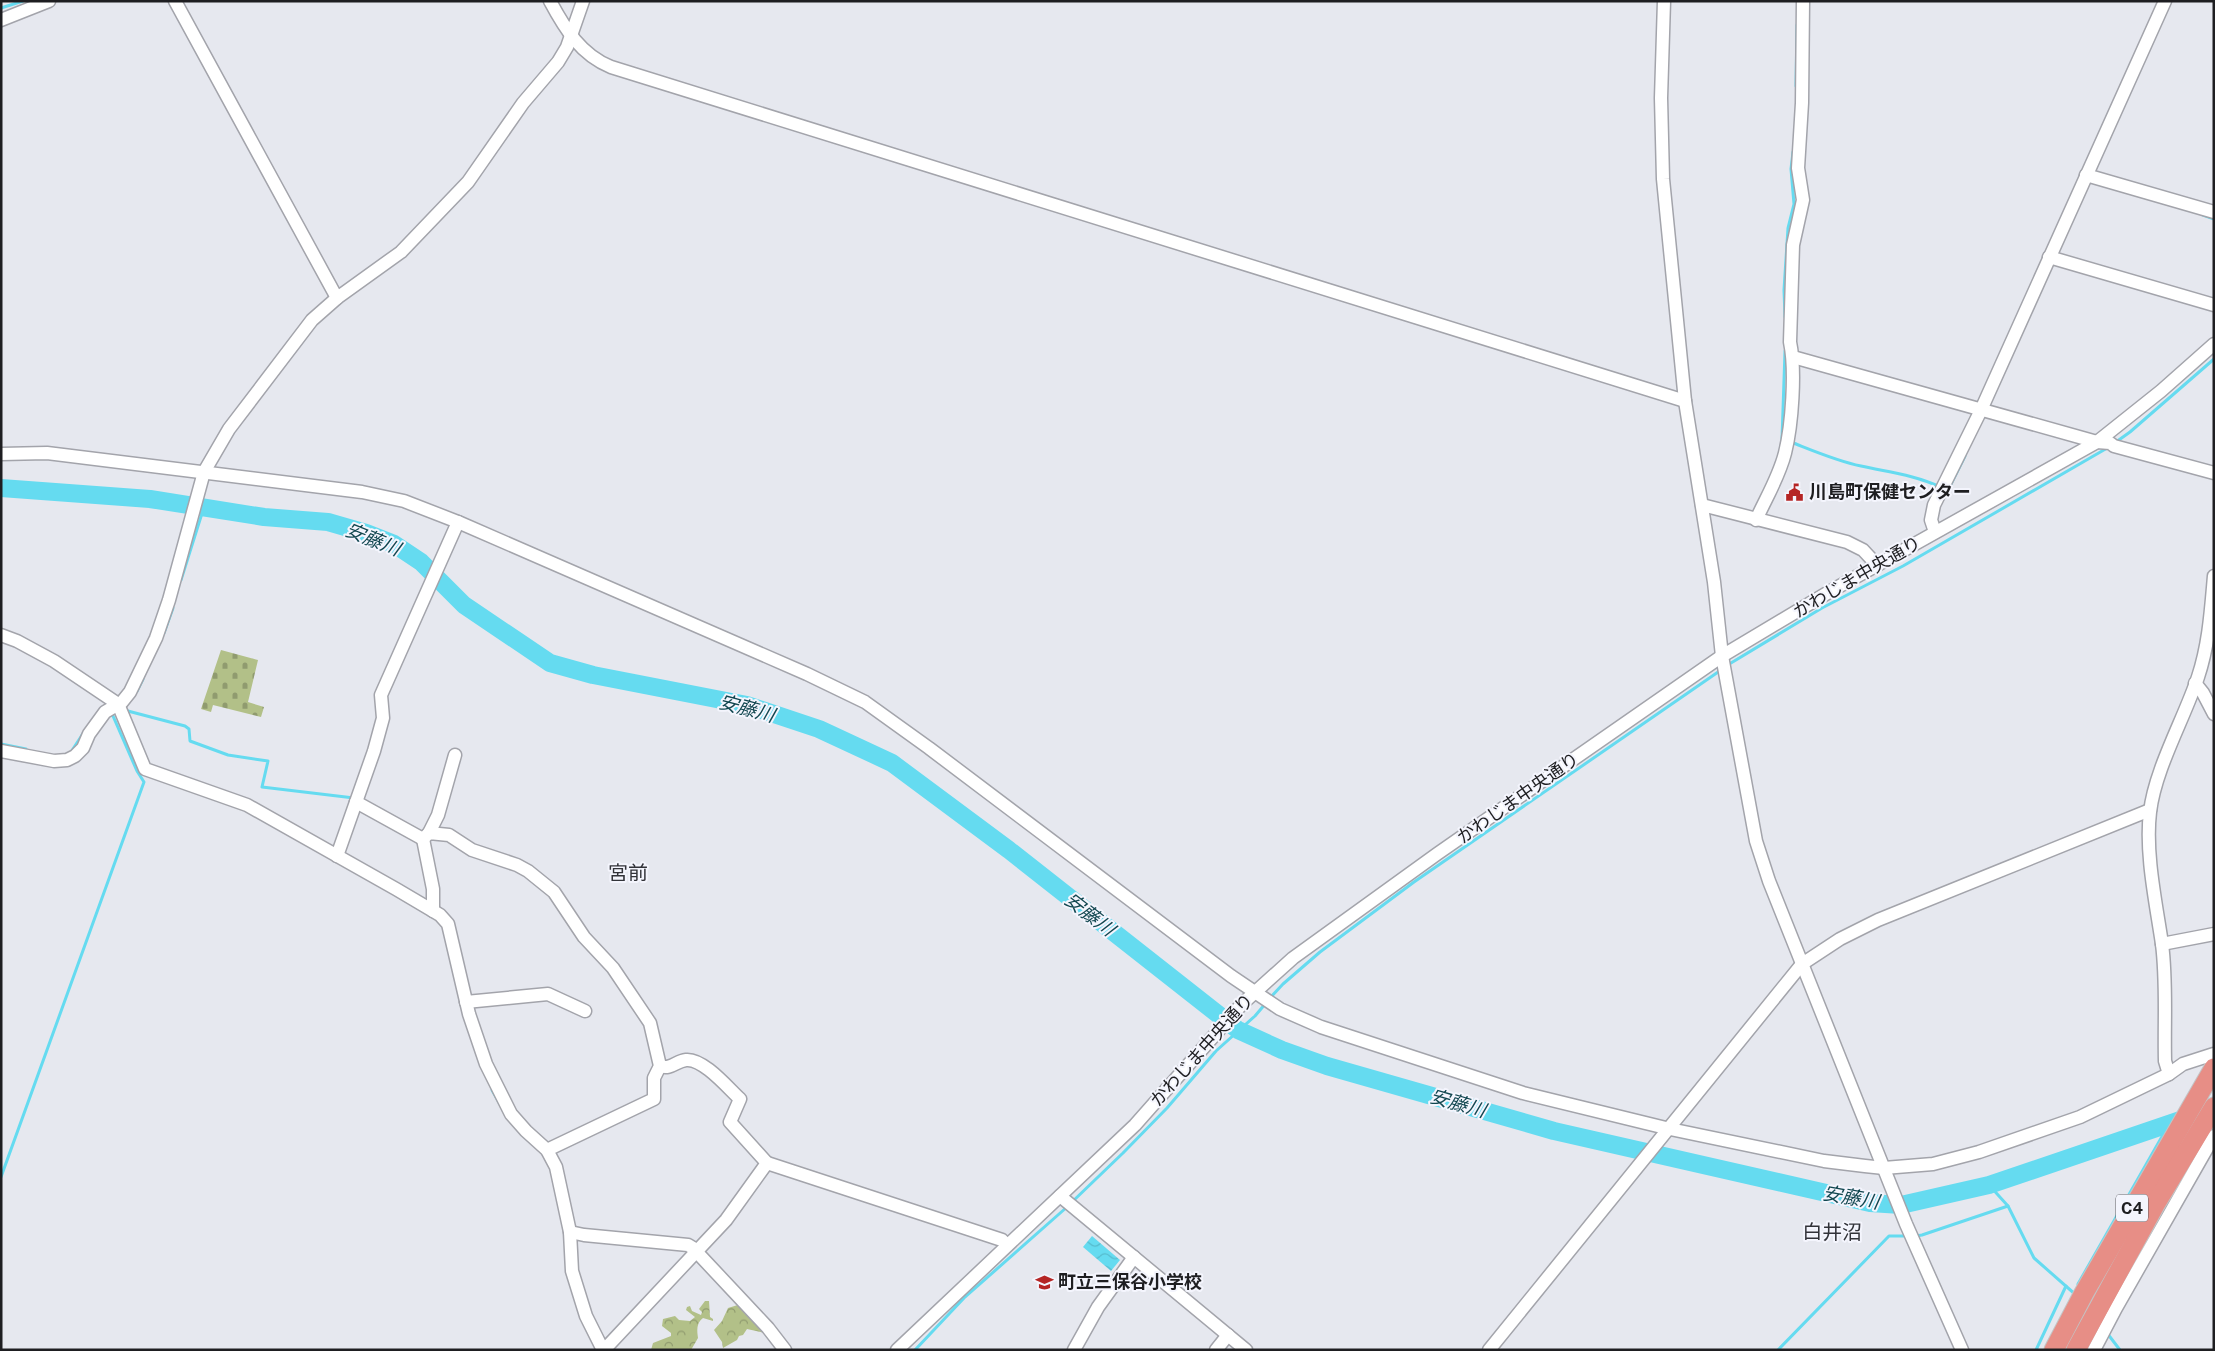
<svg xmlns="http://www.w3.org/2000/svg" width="2215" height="1351" font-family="'Public Sans','Noto Sans JP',sans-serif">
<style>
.forest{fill:url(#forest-crowns)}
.cemetery{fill:url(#cemetery-stones)}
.water{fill:url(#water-waves)}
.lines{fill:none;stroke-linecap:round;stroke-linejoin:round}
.stream{stroke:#65dbf0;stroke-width:3}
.river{stroke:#65dbf0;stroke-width:18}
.minor-casing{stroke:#a3a4ab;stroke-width:15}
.highway-casing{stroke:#c4c4c5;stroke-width:21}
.minor{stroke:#fff;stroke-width:12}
.highway{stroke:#e78e86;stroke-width:19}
.labels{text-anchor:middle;stroke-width:4;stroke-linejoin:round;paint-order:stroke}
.shield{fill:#f4f5fd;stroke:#5e5e63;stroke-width:1}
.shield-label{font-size:16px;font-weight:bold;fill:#1e1e21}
.poi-label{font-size:18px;font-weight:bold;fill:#1e1e21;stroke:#f4f5fd;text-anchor:start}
.street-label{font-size:18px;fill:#1e1e21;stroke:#f4f5fd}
.water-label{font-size:19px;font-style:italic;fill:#124750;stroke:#f4f5fd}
.quarter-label{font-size:20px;fill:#323339;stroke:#f4f5fd}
</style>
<defs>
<pattern id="forest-crowns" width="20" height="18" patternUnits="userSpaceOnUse" patternTransform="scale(1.25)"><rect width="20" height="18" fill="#b2c088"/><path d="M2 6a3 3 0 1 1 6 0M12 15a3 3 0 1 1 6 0" fill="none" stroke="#909b6f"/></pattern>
<pattern id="cemetery-stones" width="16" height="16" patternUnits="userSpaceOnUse" patternTransform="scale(1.25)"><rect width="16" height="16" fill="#b2c088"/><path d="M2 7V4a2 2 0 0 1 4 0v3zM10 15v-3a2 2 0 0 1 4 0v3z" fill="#909b6f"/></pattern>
<pattern id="water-waves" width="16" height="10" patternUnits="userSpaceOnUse" patternTransform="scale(1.25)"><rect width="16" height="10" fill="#65dbf0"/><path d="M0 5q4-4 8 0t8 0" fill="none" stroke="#57bcce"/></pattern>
</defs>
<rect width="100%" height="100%" fill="#e6e8ef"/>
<g class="forest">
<path d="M705 1301H709L710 1317 713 1319V1321L703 1318C696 1323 697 1331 698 1338L691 1350H651L653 1343 671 1336V1333L662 1326 663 1319 675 1316 679 1320 690 1321 695 1317 686 1310 687 1307 690 1306 692 1311 701 1315 702 1312 699 1309Z"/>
<path d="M741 1304 765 1333 747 1329 743 1335 739 1336 737 1340 723 1348 722 1342 714 1330 722 1321 728 1308Z"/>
</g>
<path class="cemetery" d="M221 650 258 660 248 702 264 707 261 717 213 705 211 712 201 709Z"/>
<path class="water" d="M1092 1236 1120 1260 1111 1271 1083 1247Z"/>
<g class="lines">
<g class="stream">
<path d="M1 8 23 1"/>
<path d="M1796 86 1797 25"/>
<path d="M2203 215 2214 219"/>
<path d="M1785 317 1784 290 1788 228 1794 204 1791 169 1793 152"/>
<path d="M1782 439 1785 351"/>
<path d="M1791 442C1814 451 1837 461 1861 466 1887 472 1915 475 1940 487"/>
<path d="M2116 442 2130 432 2214 359"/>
<path d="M1949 488 1965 456"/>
<path d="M181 580 204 507"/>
<path d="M164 633 173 608"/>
<path d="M1726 666 1822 608 1903 566 2109 447"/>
<path d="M137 691 143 679"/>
<path d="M124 710 185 726 189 729 190 741 228 755 268 761 262 787 354 798"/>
<path d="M1 744 26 749"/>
<path d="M71 752 84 732"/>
<path d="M1270 998 1283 984 1320 952 1414 882 1721 670"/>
<path d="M492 1090 500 1104"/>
<path d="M1 1177 144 782 137 771 113 716"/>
<path d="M1989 1185 2008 1206 2034 1258 2076 1295"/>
<path d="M1072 1202 1123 1153 1167 1108 1216 1051 1255 1016 1266 1003"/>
<path d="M1916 1236 1922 1235 2008 1206"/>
<path d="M2078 1284 2168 1126"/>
<path d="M2107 1333 2120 1350"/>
<path d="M915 1350 964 1298 1067 1207"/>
<path d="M1778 1350 1889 1236H1907"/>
<path d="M2036 1350 2066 1286"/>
</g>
<path class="river" d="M1 488 150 499 264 517 328 522 366 533 394 544 421 562 464 605 550 663 593 675 747 705 819 729 892 763 1009 850 1238 1030 1282 1050 1327 1066 1554 1131 1870 1203 1901 1205 1989 1185 2192 1116"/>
<defs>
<g id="minor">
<path d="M175 1 337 298"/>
<path d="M550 1C565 29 581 55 611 67L1685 401"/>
<path d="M1664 1 1661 98 1663 179 1685 401 1714 582 1722 656 1756 841 1769 881 1906 1224 1962 1350"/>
<path d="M1 20 49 1"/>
<path d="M2086 175 2214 212"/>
<path d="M2049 257 2214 305"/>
<path d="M1793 357 2097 442 2110 443 2114 446 2214 473"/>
<path d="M1 454 47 453 362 492 404 501 458 522 807 674 865 702 929 748 1231 976 1280 1009 1321 1027 1523 1093 1670 1129 1824 1161 1865 1166 1884 1168 1933 1164 1979 1152 2080 1117 2169 1074 2183 1064 2214 1054"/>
<path d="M1702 505 1847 542 1863 550 1877 565"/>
<path d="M1756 520C1766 498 1779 477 1785 453 1792 425 1796 371 1790 342L1793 245 1803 200 1798 168 1802 103 1803 1"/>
<path d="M1935 532 1931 520 1934 505 1981 410 2165 1"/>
<path d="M1 635 17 641 54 661 118 704 145 769 247 805 396 889 440 915 448 924 469 1014 486 1064 511 1114 526 1131 547 1150 556 1167 570 1232 572 1271 586 1316 603 1350"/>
<path d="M2195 683 2203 693 2214 714"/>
<path d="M1 751 54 761 67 760 75 756 83 748 89 734 105 712 122 702 130 692 156 638 169 600 204 472 229 429 312 320 337 298 401 252 468 182 523 103 558 62 567 47 583 1"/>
<path d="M356 802 423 839"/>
<path d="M429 833 438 815 455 755"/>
<path d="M423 839 429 833 449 835 472 850 517 865 528 871 554 892 584 937 613 968 650 1023 660 1066 654 1078V1099L547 1150"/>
<path d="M423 839 433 889V911"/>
<path d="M337 856 374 751 383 718 381 695 458 522"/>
<path d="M2162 944 2214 934"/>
<path d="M466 1002 548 994 585 1011"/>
<path d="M2169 1074 2165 1061C2164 1022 2167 982 2162 944 2156 903 2145 853 2150 812 2155 769 2184 719 2198 677 2209 644 2211 610 2214 576"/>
<path d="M767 1163 1002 1240 1007 1245"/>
<path d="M1060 1196 1246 1350"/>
<path d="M570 1232 584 1235 688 1245 693 1248 768 1328 785 1350"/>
<path d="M604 1350 726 1220 767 1163 730 1122 740 1099C728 1088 703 1058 686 1060 676 1061 671 1070 660 1066"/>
<path d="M897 1350 1135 1125 1242 1004 1293 958 1437 854 1722 656 1829 592 2097 442 2161 391 2214 344"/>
<path d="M1074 1350 1098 1307 1134 1257"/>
<path d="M1216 1350 1228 1335"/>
<path d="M1489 1350 1802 964 1840 939 1878 920 2150 810"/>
<path d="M2094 1350 2116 1308 2214 1136"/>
</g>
<g id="highway">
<path d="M2054 1350 2084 1293 2214 1068"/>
<path d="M2076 1350 2156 1203 2214 1107"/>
</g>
</defs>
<use href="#minor" class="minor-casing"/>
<use href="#highway" class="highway-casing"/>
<use href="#minor" class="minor"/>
<use href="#highway" class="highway"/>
</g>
<defs>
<symbol id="civic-bare" viewBox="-9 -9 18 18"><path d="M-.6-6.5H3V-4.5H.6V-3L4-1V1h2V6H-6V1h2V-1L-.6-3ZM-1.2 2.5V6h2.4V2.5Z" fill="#b52524" stroke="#f4f5fd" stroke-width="2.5" paint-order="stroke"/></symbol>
<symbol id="school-bare" viewBox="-9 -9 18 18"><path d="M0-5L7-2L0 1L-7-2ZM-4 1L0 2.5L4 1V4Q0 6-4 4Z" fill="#b52524" stroke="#f4f5fd" stroke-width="2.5" paint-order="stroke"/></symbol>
</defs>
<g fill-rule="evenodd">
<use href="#civic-bare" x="1782" y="480" width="25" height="25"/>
<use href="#school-bare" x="1032" y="1270" width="25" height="25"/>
</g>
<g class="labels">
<rect class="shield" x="2116" y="1194.5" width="32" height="27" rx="4"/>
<g class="shield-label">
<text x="2132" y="1214">C4</text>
</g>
<g class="poi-label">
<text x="1809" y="498">川島町保健センター</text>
<text x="1058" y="1288">町立三保谷小学校</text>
</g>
<g class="street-label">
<text transform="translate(1857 577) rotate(-30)" y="6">かわじま中央通り</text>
<text transform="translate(1518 798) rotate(-35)" y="6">かわじま中央通り</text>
<text transform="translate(1202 1050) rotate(-48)" y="6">かわじま中央通り</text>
</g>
<g class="water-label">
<text transform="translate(373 539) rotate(22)" y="7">安藤川</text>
<text transform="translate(747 708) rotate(15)" y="7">安藤川</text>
<text transform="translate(1090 914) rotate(38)" y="7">安藤川</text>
<text transform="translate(1458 1103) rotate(16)" y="7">安藤川</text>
<text transform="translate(1851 1197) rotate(10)" y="7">安藤川</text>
</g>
<g class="quarter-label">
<text x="628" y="880">宮前</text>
<text x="1832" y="1239">白井沼</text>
</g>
</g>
<rect width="2215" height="1351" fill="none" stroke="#1e1e21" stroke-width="5"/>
</svg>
